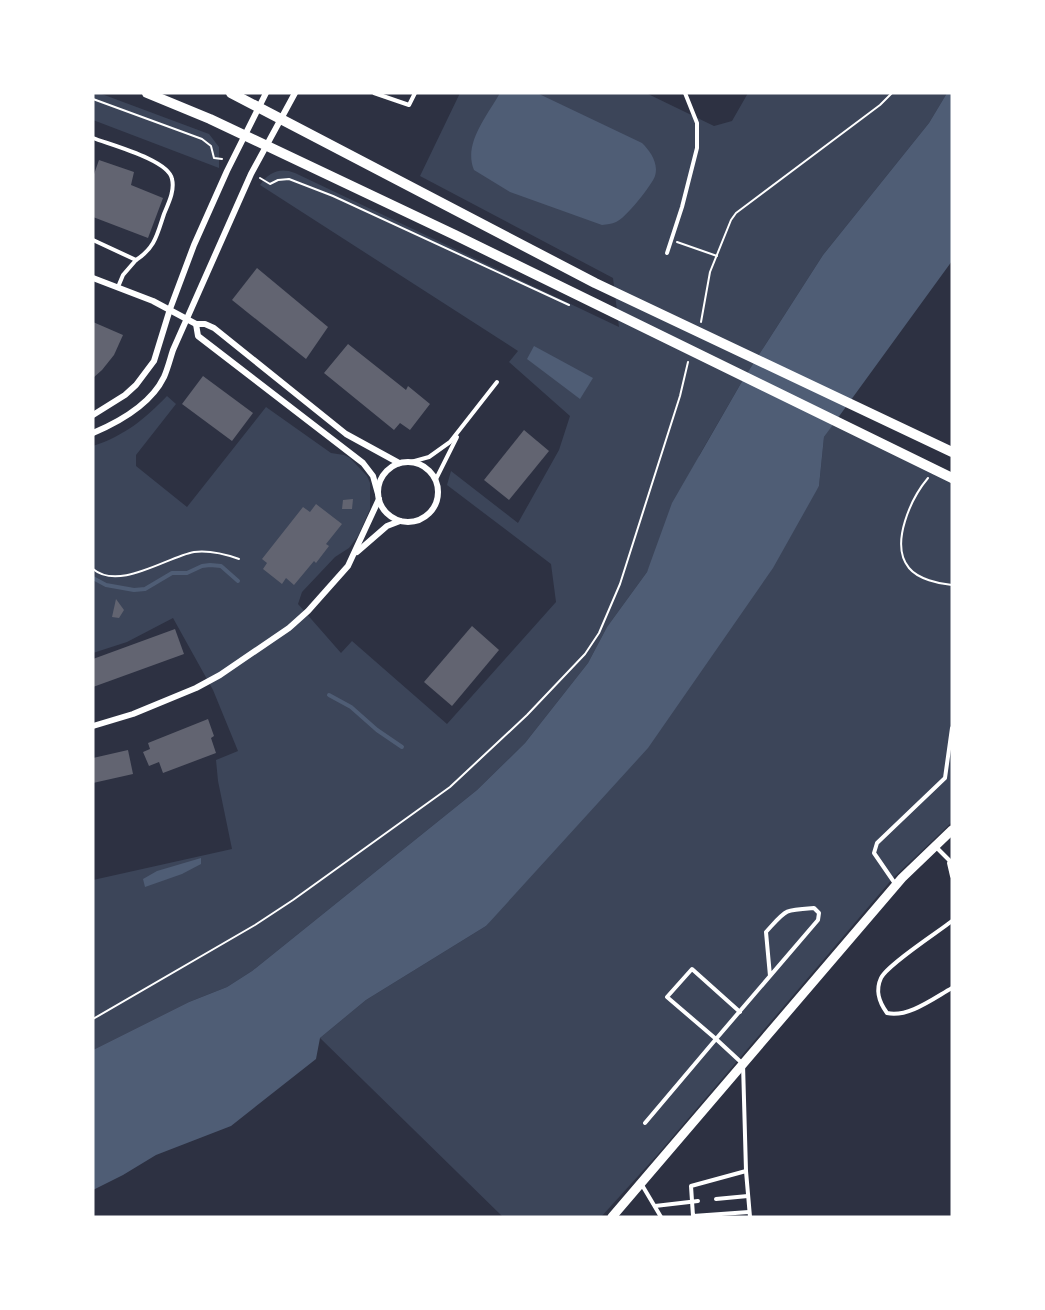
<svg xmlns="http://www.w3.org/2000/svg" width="1045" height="1310" font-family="'Exo 2',sans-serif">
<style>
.green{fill:#3c4559}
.water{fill:#4f5d75}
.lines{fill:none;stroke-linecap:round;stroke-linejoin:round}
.stream{stroke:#4f5d75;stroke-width:4}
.building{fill:#626471}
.path{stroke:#fff;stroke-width:2}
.service{stroke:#fff;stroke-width:4}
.minor{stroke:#fff;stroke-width:6}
.tertiary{stroke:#fff;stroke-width:9}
.secondary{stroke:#fff;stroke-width:10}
</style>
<rect width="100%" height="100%" fill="#2d3142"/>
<g class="green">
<path d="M93 93H99L209 134 219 147V168L93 120Z"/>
<path d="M460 93H646L714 126 732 121 748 93H947L929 123 823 255 744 378 700 454 682 499 647 572 607 627 588 663 525 743 477 790 252 971 227 987 189 1002 93 1050V880L232 849 218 781 216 760 238 751 213 690 173 618 127 642 93 653V446C124 436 145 419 167 396L176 404 136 455V466L187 507 266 407 331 453 344 455 350 458 367 476 370 483V509L358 536 349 548 335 557 302 592 298 604 341 653 352 641 447 724 556 602 551 564 447 485 451 471 518 523 559 450 570 416 509 362 518 351 260 185C269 172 280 167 295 173L619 327 613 278 420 176Z"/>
<path d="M833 423 952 480V822L893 878 658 1154 601 1217H503L320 1038 366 1000 486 926 819 486 824 437Z"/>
</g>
<g class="water">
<path d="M500 93H537L642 143C650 151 659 163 655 176 652 185 625 219 616 222 612 224 607 224 602 225L510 192 474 170C463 144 487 116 500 93Z"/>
<path d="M947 93H952V261L824 437 819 486 773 568 648 748 486 926 366 1000 320 1038 316 1059 231 1126 156 1155 123 1175 93 1190V1050L189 1002 227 987 252 971 477 790 525 743 588 663 607 627 647 572 672 503 744 378 823 255 929 123Z"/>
<path d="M534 346 593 378 580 399 527 359Z"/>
<path d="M201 858V864L182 874 145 887 143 879 157 871Z"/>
</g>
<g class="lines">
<g class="stream">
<path d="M93 578 106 585 134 590 145 589 172 573H187L202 566 210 565 221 566 238 581"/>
<path d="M329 695 351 707 377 730 402 747"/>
</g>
</g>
<g class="building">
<path d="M99 160 134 172 131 185 163 198 148 238 93 217V177Z"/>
<path d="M257 268 328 327 306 359 232 300Z"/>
<path d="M93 322 123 335 114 355 102 370 93 378Z"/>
<path d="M348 344 406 390 408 386 430 404 410 430 400 423 394 430 324 373Z"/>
<path d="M203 376 253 413 232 441 182 404Z"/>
<path d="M524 430 549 451 509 500 484 480Z"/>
<path d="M353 499 352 509H342L343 500Z"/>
<path d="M316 504 342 524 326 544 329 546 316 563 314 561 294 585 286 578 282 584 263 569 267 563 262 559 303 507 310 512Z"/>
<path d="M116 599 124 610 119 618 112 617Z"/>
<path d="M472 626 499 650 452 706 424 682Z"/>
<path d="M175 629 184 654 93 687V659Z"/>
<path d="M208 719 214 736 211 738 216 753 163 773 159 762 149 766 143 752 150 749 148 743Z"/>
<path d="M128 750 133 774 93 783V758Z"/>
</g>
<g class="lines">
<g class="path">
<path d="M93 99 202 139 211 146 214 158 222 159"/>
<path d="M260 178 270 184 278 180 289 179 333 196 569 305"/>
<path d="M677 242 717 256"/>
<path d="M701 322 710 272 731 220 736 213 880 105 892 93"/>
<path d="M928 478C912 497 889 544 909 568 918 579 939 584 952 585"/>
<path d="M93 569C119 591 167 557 194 552 210 550 225 554 239 559"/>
<path d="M93 1019 255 925 293 900 450 787 527 715 585 654 599 633 620 584 680 396 688 362"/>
</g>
<g class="service">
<path d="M374 93 409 105 415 93"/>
<path d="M93 138C111 145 169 160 172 179 175 191 168 204 164 214 157 235 155 248 136 260"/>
<path d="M93 240 136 260 123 275 118 287"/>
<path d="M667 253 682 207 697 148V123L685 93"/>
<path d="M411 462 429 457 450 442 497 382"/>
<path d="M436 479 457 437"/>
<path d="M936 847 952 863"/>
<path d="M949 863 952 876"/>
<path d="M896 885 874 853 877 843 945 778 952 728"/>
<path d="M952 921C938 932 887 965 881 978 875 991 879 1002 887 1013 908 1018 934 998 952 988"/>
<path d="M645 1123 716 1039 667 997 692 969 740 1012"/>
<path d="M746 1171 691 1186 693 1216 749 1212"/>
<path d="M642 1185 661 1217"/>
<path d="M716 1199 748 1196"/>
<path d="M655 1206 698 1201"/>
<path d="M750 1217 746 1171 743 1064 716 1039 818 920 819 913 814 908C783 910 787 909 766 932L770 976"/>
</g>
<g class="minor">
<path d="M93 278 153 301 196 324H205L214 328 346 434 399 463"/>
<path d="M196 324 198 336 363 463 373 476 378 494"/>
<path d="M93 415 125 395 136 385 154 361 170 309 194 245 227 171 266 93"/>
<path d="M93 433C119 422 151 404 164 377 168 368 170 359 173 350L251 174 295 93"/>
<circle cx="408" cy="492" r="30"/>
<path d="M357 552 387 526 400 521"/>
<path d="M93 726 133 714 196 688 220 675 289 628 308 611 348 566 379 499"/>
</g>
<path class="tertiary" d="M612 1217 902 878 952 830"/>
<g class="secondary">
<path d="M147 93 210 119 455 235 952 478"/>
<path d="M231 93 595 283 952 452"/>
</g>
</g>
<rect width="1045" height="1310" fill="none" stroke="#ffffff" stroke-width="189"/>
</svg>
